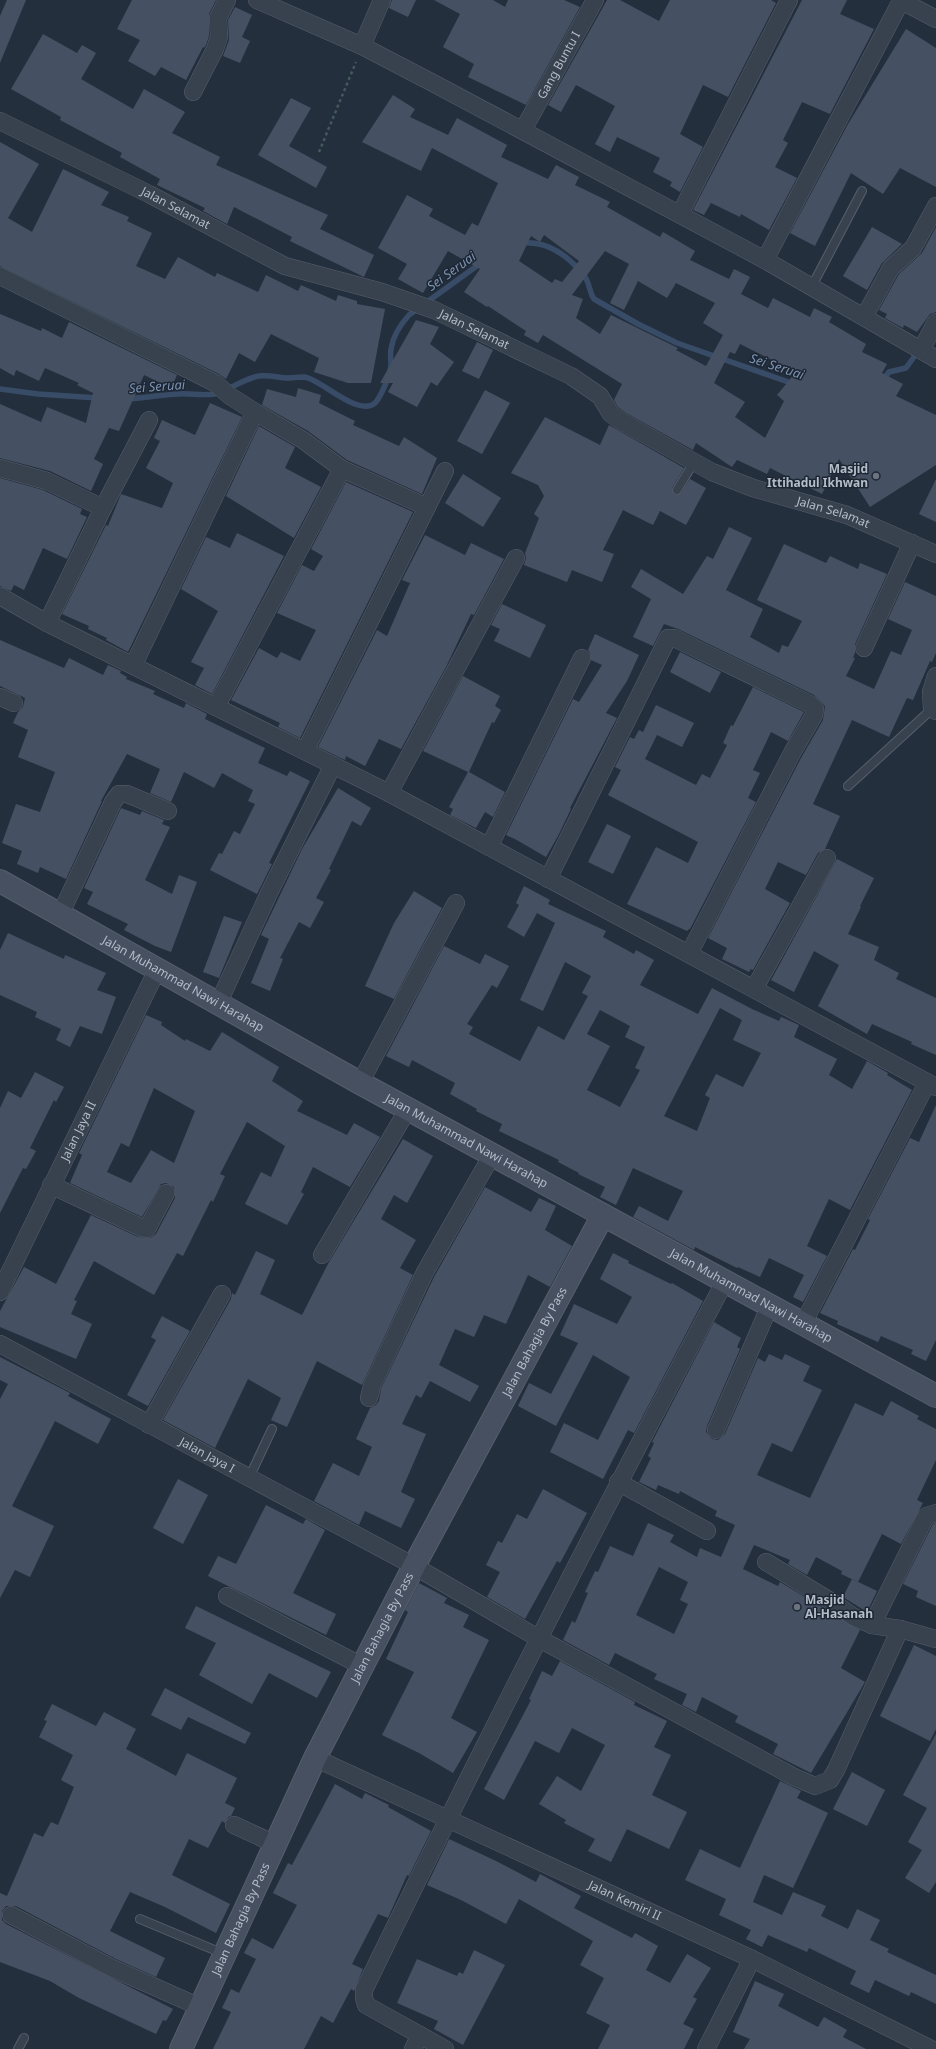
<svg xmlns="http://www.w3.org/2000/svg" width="936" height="2049" font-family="'Noto Sans',sans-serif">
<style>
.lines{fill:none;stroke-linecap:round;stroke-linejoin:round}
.stream{stroke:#394c67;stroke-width:5.5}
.building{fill:#455162;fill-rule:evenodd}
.lane-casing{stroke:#565f6c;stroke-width:10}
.street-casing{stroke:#565f6c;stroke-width:18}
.secondary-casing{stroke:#565f6c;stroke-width:24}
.path{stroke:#44595c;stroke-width:2.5;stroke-dasharray:3 3;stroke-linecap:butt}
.lane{stroke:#38414e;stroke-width:8}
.street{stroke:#38414e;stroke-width:17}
.secondary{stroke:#465061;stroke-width:22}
.worship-dot{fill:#6b7280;stroke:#1d2633;stroke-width:1.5}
.labels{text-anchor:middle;stroke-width:3;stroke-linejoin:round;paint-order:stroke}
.street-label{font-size:12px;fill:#b4bcc9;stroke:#1d2633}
.poi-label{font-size:12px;font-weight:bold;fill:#b4bcc9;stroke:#1d2633;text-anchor:end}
.water-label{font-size:13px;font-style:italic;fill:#7c92b1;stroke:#1d2633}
</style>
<rect width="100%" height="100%" fill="#242f3e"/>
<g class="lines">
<g class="stream">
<path d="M522 243C548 241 569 256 585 277 590 284 589 292 594 299L638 324 677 343 794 384"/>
<path d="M883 380 889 372 906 368 914 357 915 351"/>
<path d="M0 389 38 394 98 398"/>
<path d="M126 399C143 398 161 395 178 394 189 393 203 396 214 394 230 390 245 378 259 376 267 375 277 377 286 378 292 378 298 377 304 377 320 378 358 418 375 403 381 397 391 373 391 364 391 359 390 354 391 349 393 335 400 325 409 315L481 263"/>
</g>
</g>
<g class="building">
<path d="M7 0H26L0 63V16Z"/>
<path d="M132 0H216L209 14V36L206 45 204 48 203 47 186 80 161 67 155 76 128 61 140 40 117 29Z"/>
<path d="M392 0H416L408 17 389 8Z"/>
<path d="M434 0H493L505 7 508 0H564L580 7 526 105 468 77 474 64 443 47 460 14Z"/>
<path d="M607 0H620L659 21 670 0H771L776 3 728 97 703 85 680 134 703 147 680 192 670 186 672 182 653 172 660 158 617 137 610 152 595 144 615 106 576 85 561 112 548 105Z"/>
<path d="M802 0H847L840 14 874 29 830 114 802 102 783 140 788 143 775 167 797 178 769 230 741 214 740 217 711 203 704 215 693 210Z"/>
<path d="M235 7 252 15 242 37 250 41 240 63 223 56 229 40 228 20Z"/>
<path d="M906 29 936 48V187L900 168 883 194 851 173 815 246 790 233 848 124Z"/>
<path d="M43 34 77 53 82 45 96 53 81 79 133 109 144 89 185 112 172 133 220 157 216 165 328 215 320 229 374 255 364 277 290 241 292 237 234 207 227 224 203 211 205 208 157 185 160 179 120 157 122 153 60 120 61 117 11 89Z"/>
<path d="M393 95 415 109 410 117 448 135 457 118 507 145 501 157 548 179 556 165 579 177 575 185 610 202 607 207 660 237 663 232 695 251 690 260 729 279 734 269 750 277 741 294 768 308 773 298 810 317 814 308 832 317 829 322 866 344 862 352 887 364 882 373 903 384 896 396 936 415V465L870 507 839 459 822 494 770 468 767 474 737 460 732 467 696 443 693 450 626 413 618 407 614 400 622 384 543 335 538 343 524 335 526 331 488 306 487 307 464 292 480 269 448 251 423 293 398 279 407 264 378 248 407 195 433 209 429 216 465 235 472 223 478 226 498 183 432 148 421 171 362 142ZM544 235 579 261 562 282 555 279 552 283 519 261 531 236 540 242ZM605 251 629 264 610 303 624 310 638 281 667 298 676 283 715 303 703 323 723 335 706 366 676 350 678 348 611 315 600 334 576 318 583 299 572 295ZM740 344 796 372 777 395 784 401 765 438 735 417 745 402 714 383 730 352 735 354Z"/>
<path d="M291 98 311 108 289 146 327 167 316 188 258 155Z"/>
<path d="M0 142 39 164 8 218 32 232 63 169 109 192 101 205 129 217 127 221 152 233 136 266 165 279 178 257 215 277 217 273 258 292 266 275 298 291 301 285 336 301 338 295 357 301V304L385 309 371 383H348L314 372 319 358 271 334 255 362 239 353 226 379 219 374 0 266Z"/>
<path d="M872 227 902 244 882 263 867 290 843 276Z"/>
<path d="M936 227V312L930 314 917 332 904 325 903 328 885 318 887 314 879 310 899 274 922 253Z"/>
<path d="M0 314 41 331 42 328 62 338 69 322 177 375 171 388 144 375 119 431 109 428 94 459 103 464 91 491 50 471 0 458V404L41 422 47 407 86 423 93 393 77 385 79 383 45 368 39 381 16 370 14 376 0 368Z"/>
<path d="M416 320 439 327 430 344 454 362 437 386 431 382 417 407 388 392 393 383H380Z"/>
<path d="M477 342 493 350 479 379 462 371Z"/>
<path d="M298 388 321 395 319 403 355 421 353 425 399 446 404 437 437 458 422 494 347 460 308 431 262 405 267 389 296 397Z"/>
<path d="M485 390 510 403 482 454 457 441Z"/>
<path d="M210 403 242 417 128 652 106 640 107 638 88 629 89 626 62 614 106 525 108 526 121 494 162 508 173 483 146 468 160 441 154 438 162 420 195 435Z"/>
<path d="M545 417 600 445 609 425 684 468 672 488 674 494 677 495 681 493 690 479 706 488 686 525 660 511 653 525 623 510 603 550 614 554 602 582 572 570 567 582 524 565 526 558 525 553 539 518 534 514 544 496 538 485 511 473Z"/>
<path d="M259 426 295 447 285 468 321 487 294 538 226 496Z"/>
<path d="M463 474 501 498 483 527 445 503Z"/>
<path d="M0 478 43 490 82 509 80 514 87 517 67 559 43 548 24 590 14 585 11 591 0 586Z"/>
<path d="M936 479V522L919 514Z"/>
<path d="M346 482 413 512 300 738 278 727 280 723 231 700 259 648 277 658 281 652 300 661 316 630 277 613 302 565 314 571 323 556 311 549Z"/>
<path d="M729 527 752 538 726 590 763 609 750 637 779 653 782 645 788 647 802 621 757 600 784 544 826 563 830 556 858 569 860 563 887 574 855 644V653L853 658H855L846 676 874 689 891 651 901 655 912 630 888 619 905 582 936 596V653L932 662 930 661 913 700 907 698 889 737 852 720 813 804 840 816 825 849 818 853 806 875 778 862 765 889 790 903 753 970 751 969 749 972 722 959 727 948 708 938 801 758 823 720 825 706 814 695 678 629 664 624 653 646 633 637 651 599 631 587 641 569 683 594 707 556 713 559Z"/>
<path d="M237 533 284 556 212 694 195 685 204 668 191 662 218 611 181 589 206 537 230 548Z"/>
<path d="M425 535 465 555 471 543 504 559 474 615 471 614 446 667 401 749 379 739 365 766 346 756 345 760 318 747 377 630 387 636 410 583 402 580Z"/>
<path d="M502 604 546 625 530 658 494 641 500 629 491 625Z"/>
<path d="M595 634 639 655 627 681 606 713 617 718 570 808 571 809 558 836 546 857 515 839 506 835 573 699 579 702 602 665 591 660 590 653 588 650Z"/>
<path d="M0 640 64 668 69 658 103 675 108 665 121 671 120 673 127 677 126 679 155 691 153 694 184 708 186 703 207 714 205 719 265 748 258 763 287 776 290 771 310 781 269 863 272 864 257 894 210 870 219 853 222 854 234 831 240 834 255 804 248 801 253 790 222 773 214 788 184 772 171 802 150 793 160 769 127 754 101 801H102L66 879 40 867 38 873 17 864 22 851 2 843 16 804 40 812 55 772 18 757 28 730 13 723 18 712 23 707 25 698 0 686Z"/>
<path d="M680 652 721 672 710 693 670 672Z"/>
<path d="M463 676 500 696 495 706 501 710 494 723 492 722 469 772 505 792 493 817 485 812 476 828 450 815 453 809 449 807 468 772 423 751Z"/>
<path d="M753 687 804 712 788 741 771 732 753 770 760 773 748 798 756 802 690 929H689L687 931 627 904 656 847 688 863 698 842 608 795 621 770 615 767 630 737 634 739 639 730 643 732 656 705 694 723 682 747 657 735 645 759 696 785 702 774 710 778 727 745 723 743 731 725 733 726Z"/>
<path d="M338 788 371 808 361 826 352 821 329 869 331 870 316 898 324 902 310 928 299 922 280 958 283 959 270 991 251 983 269 939 261 935 302 849Z"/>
<path d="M121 808 140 815 142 811 164 820 162 824 170 827 145 880 172 894 179 875 197 882 171 952 155 946 124 930 128 924 87 904 93 892 84 888Z"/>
<path d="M607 824 631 836 613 874 588 862Z"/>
<path d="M837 859 874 878 860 906 861 907 848 934 879 947 874 960 899 973 896 979 936 998V1055L911 1044 912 1042 872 1024 867 1034 818 1006 839 965 814 951 794 992 771 980Z"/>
<path d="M524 886 550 900 548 904 606 931 603 937 634 954 636 950 654 960 640 985 698 1014 712 988 752 1009 779 1021 781 1017 799 1025 794 1037 837 1059 829 1075 852 1089 867 1061 888 1073 887 1075 912 1090 850 1210 829 1199 807 1246 827 1256 803 1302 793 1297 804 1275 769 1258 760 1277 738 1267 737 1268 695 1247 694 1250 633 1217 639 1206 668 1221 683 1191 633 1168 616 1205 600 1197 605 1187 578 1174 579 1173 558 1162 559 1160 499 1131 502 1124 476 1111 477 1109 450 1094 455 1083 412 1060 409 1067 386 1056 444 946 480 964 485 954 509 966 497 988 492 985 467 1024 473 1027 469 1034 520 1061 538 1026 564 1040 588 996 582 993 591 976 565 962 543 1011 520 1000 555 923 537 913 524 937 507 927 519 905 516 903ZM720 1008 742 1020 733 1040 761 1053 743 1087 716 1074 705 1095 710 1098 697 1131 664 1116ZM600 1010 630 1026 625 1037 645 1047 635 1068 640 1070 620 1107 587 1090 610 1046 587 1034Z"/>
<path d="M414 891 442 908 394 999 365 986 394 923Z"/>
<path d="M224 916 242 922 219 978 203 972Z"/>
<path d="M8 933 64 959 65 955 106 973 97 990 116 997 102 1034 80 1026 70 1047 56 1040 61 1029 35 1017 37 1012 0 995V950Z"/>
<path d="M146 1015 162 1022 161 1025 185 1041 186 1039 210 1051 222 1032 279 1067 272 1081 303 1101 297 1111 347 1135 354 1123 380 1137 350 1187 313 1167 301 1192 304 1194 287 1225 245 1204 261 1172 271 1177 285 1146 247 1122 220 1174 225 1176 213 1202 211 1200 183 1256 177 1253 154 1295 94 1261 74 1300 77 1301 71 1314 92 1324 76 1359 0 1327V1311L24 1267 56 1284 91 1215 138 1237 151 1238 156 1234 175 1198 174 1187 166 1183 161 1184 142 1217 70 1183 82 1155 79 1153ZM154 1088 195 1111 174 1163 151 1150 131 1183 107 1172 121 1143 129 1147Z"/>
<path d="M35 1072 64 1087 56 1102 54 1100 30 1148 36 1151 26 1169 23 1168 0 1213V1108L8 1091 21 1098Z"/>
<path d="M936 1105V1340L926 1361 911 1354 913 1350 881 1336 878 1342 837 1324 838 1321 820 1313 853 1249 855 1250 870 1220 868 1219 910 1138 919 1142Z"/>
<path d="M403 1139 433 1156 407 1203 394 1195 381 1219 416 1240 400 1268 413 1275 362 1385 317 1361 287 1427 271 1420 281 1398 248 1379 215 1448 163 1420 231 1299 232 1293 235 1295 256 1251 275 1260 260 1294 302 1315 329 1262Z"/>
<path d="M485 1187 531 1212 539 1198 556 1206 545 1230 572 1246 550 1287 528 1275 506 1324 484 1315 474 1337 455 1329 439 1365 479 1386 470 1402 430 1381 421 1398 416 1395 402 1424 426 1434 401 1492 415 1499 401 1528 365 1511 359 1525 314 1501 333 1463 359 1476 372 1447 356 1439 370 1408 376 1405 379 1401 381 1389 434 1277Z"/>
<path d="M613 1253 629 1261 628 1263 671 1284 672 1283 703 1301 634 1433 628 1430 603 1479 550 1452 564 1423 598 1440 630 1377 593 1355 556 1426 518 1406 529 1383 551 1394 578 1343 560 1335 574 1304 617 1324 632 1297 600 1279Z"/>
<path d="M162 1316 190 1331 148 1406 127 1395 156 1340 151 1337Z"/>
<path d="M714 1322 741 1338 737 1347 740 1349 707 1426 706 1432 712 1439 718 1440 725 1434 758 1358 765 1362 769 1354 782 1360 785 1354 810 1366 803 1381 822 1390 792 1452 772 1443 757 1475 810 1498 855 1403 883 1416 891 1401 919 1416 917 1419 936 1429V1460L917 1500 923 1503 901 1544 882 1534 858 1582 841 1574 842 1571 816 1557 807 1575 788 1564 790 1560 754 1545 743 1569 778 1586 780 1582 860 1630 841 1668 865 1682 811 1773 773 1754 778 1744 735 1722 738 1716 702 1697 696 1712 682 1705 687 1694 654 1679 657 1674 615 1653 609 1665 563 1640 572 1621 575 1623 588 1593 585 1592 595 1571 598 1572 610 1546 633 1556 648 1523 674 1535 670 1542 697 1557 700 1548 721 1557 735 1525 715 1516 717 1511 680 1491 679 1494 658 1485 656 1490 639 1482 651 1458 648 1456 654 1443 652 1442ZM659 1567 688 1582 680 1600 688 1604 674 1634 636 1615Z"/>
<path d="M0 1357 70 1393 68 1396 111 1419 98 1444 55 1421 12 1506 54 1526 30 1577 15 1570 0 1598V1399L8 1384 0 1380Z"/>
<path d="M178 1479 208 1495 183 1544 153 1528Z"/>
<path d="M543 1489 587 1513 560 1563 557 1561 525 1619 487 1597 500 1572 486 1565 498 1541 502 1543 517 1514 527 1519Z"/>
<path d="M266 1505 303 1524 306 1519 325 1530 293 1593 336 1614 326 1635 208 1576 218 1556 236 1564Z"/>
<path d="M936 1523V1606L916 1597 918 1591 903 1584 933 1524Z"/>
<path d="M852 1579 877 1591 867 1612 843 1597Z"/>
<path d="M419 1583 447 1598 444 1603 469 1615 463 1627 489 1640 451 1718 477 1732 453 1773 419 1753 382 1735 414 1672 386 1659 408 1612 405 1610Z"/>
<path d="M196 1606 331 1672 317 1698 269 1673 252 1704 199 1675 216 1643 185 1628Z"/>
<path d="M914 1645 936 1656V1729L930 1741 880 1716Z"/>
<path d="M560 1661 635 1702 634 1705 667 1721 654 1747 671 1755 652 1795 687 1812 669 1849 627 1829 611 1862 588 1851 595 1839 564 1823 566 1820 539 1804 557 1776 581 1791 605 1745 572 1728 559 1753 535 1741 504 1800 484 1789 531 1700 529 1699 542 1671 552 1676Z"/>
<path d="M165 1688 251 1733 245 1744 188 1717 181 1730 151 1715Z"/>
<path d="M52 1704 96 1726 104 1712 136 1729 126 1749 176 1776 187 1753 237 1778 225 1803 235 1808 231 1816 228 1817 225 1823 222 1821 208 1848 189 1839 172 1875 230 1904 216 1933 165 1907 130 1892 110 1931 165 1958 156 1977 116 1959 16 1906H6L2 1911V1920L6 1924 173 2009 166 2021 163 2020 156 2034 79 1998 50 1981 0 1962V1893L7 1896 34 1833 43 1837 51 1822 58 1825 74 1787 61 1780 73 1755 39 1737 47 1721 44 1720Z"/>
<path d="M936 1734V1882L929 1893 905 1878 922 1850 908 1842 927 1808 903 1795Z"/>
<path d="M852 1772 885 1790 867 1826 833 1809Z"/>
<path d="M780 1781 801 1791 797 1798 828 1813 793 1888 764 1875 753 1902 782 1915 793 1892 826 1906 821 1916 848 1929 857 1909 880 1920 870 1940 889 1949 887 1952 936 1975V2004L911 1992 909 1996 875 1980 869 1993 850 1984 856 1971 809 1948 807 1952 768 1935 762 1947 746 1939 751 1930 719 1915 726 1899 685 1880 700 1849 740 1868Z"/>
<path d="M335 1784 362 1799 365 1793 389 1805 388 1807 431 1831 409 1876 407 1875 388 1918 378 1914 352 1964 363 1969 354 1991 351 1989 333 2023 321 2016 304 2049H213L231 2012 222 2008 231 1989 239 1993 256 1959 244 1953 252 1938 273 1949 297 1905 273 1893 288 1863 292 1865Z"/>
<path d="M449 1839 496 1861 536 1882 540 1874 581 1896 574 1908 632 1938 635 1933 658 1946 646 1970 670 1983 687 1954 711 1968 693 1997 697 1999 683 2024 694 2029 684 2049H598L610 2025 586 2013 604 1978 580 1965 593 1941 519 1899 506 1924 461 1900 427 1885Z"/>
<path d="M474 1950 505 1965 463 2045 434 2029 438 2021 397 2003 417 1959 457 1976 459 1972 463 1974Z"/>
<path d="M755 1981 784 1994 778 2006 818 2027 824 2017 847 2030 843 2037 866 2049H744L750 2039 733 2032Z"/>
</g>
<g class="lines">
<defs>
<g id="lane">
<path d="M812 286 862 191"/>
<path d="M677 490 694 462"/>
<path d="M848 786 932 709"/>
<path d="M249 1478 272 1429"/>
<path d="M140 1919 224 1954"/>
<path d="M18 2049 24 2038"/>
</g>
<g id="street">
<path d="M257 0 362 46 433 83 765 260 936 359"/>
<path d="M900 0 936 19"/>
<path d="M362 46 382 0"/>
<path d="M193 92 215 49 219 37 218 18 227 0"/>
<path id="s1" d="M0 121 149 194 285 266 382 292 434 310 571 376 600 396 611 414 621 421 712 472 753 488 847 515 936 554"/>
<path id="s2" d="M523 130 595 0"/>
<path d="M680 214 789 0"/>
<path d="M765 260 901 1"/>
<path d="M0 276 215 383 230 396 255 412 303 440 342 469 427 507 305 751"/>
<path d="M864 317 891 268 913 248 936 206"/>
<path d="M921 350 936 322"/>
<path d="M0 468 47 481 103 508"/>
<path d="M427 507 445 471"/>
<path d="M0 596 47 623 389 793 936 1087"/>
<path d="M47 623 103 508 149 420"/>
<path d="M864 648 912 543"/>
<path d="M134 664 255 412"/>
<path d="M936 676 931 692 932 709 936 711"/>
<path d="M0 697 14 703"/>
<path d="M216 707 342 469"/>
<path d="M389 793 516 558"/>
<path d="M489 847 582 658"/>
<path d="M548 879 668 638H674L810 704 815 709 814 715 792 753 689 954"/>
<path d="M60 915 113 802 119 794H127L168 811"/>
<path d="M754 989 827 858"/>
<path d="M218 1004 270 891 333 765"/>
<path d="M360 1083 456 903"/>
<path d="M51 1185 142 1228 147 1229 166 1193"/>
<path d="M322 1255 408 1109"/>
<path id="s3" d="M0 1292 157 970"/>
<path d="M803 1324 927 1083"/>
<path id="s4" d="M0 1344 414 1566 538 1638 794 1777 815 1786 830 1780 836 1770 900 1629"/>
<path d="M369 1398 372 1386 425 1272 492 1155"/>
<path d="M149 1425 222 1294"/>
<path d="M716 1430 770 1305"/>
<path d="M618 1482 707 1531"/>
<path d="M766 1562 837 1605 854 1617 872 1625 900 1629 936 1639"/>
<path d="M227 1596 362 1666"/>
<path d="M872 1625 922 1524 926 1516 936 1513"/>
<path id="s5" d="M315 1758 752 1959 931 2049"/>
<path d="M234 1825 275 1844"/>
<path d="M11 1915 112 1968 200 2007"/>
<path d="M413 2049 420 2035"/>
<path d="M445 2049 366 2005 364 1998V1990C480 1751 601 1515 725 1281"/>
<path d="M706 2049 752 1959"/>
</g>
<g id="secondary">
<path id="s6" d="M0 881 360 1083 936 1396"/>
<path id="s7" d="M181 2049 315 1758 414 1566 603 1215"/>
</g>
</defs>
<use href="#lane" class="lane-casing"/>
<use href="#street" class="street-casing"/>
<use href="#secondary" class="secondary-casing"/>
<path class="path" d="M319 152 356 62"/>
<use href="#lane" class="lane"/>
<use href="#street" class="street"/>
<use href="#secondary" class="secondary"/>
</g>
<g class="worship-dot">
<circle cx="876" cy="476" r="4"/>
<circle cx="797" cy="1607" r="4"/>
</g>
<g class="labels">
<g class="street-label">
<text dy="4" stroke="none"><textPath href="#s2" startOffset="74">Gang Buntu I</textPath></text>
<text dy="4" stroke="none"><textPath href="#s1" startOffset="196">Jalan Selamat</textPath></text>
<text dy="4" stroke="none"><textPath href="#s1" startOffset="520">Jalan Selamat</textPath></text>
<text dy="4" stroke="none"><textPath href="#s1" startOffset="928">Jalan Selamat</textPath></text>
<text dy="4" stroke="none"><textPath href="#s6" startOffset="210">Jalan Muhammad Nawi Harahap</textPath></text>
<text dy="4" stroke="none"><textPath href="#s3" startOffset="179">Jalan Jaya II</textPath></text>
<text dy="4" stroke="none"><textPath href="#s6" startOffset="534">Jalan Muhammad Nawi Harahap</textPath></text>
<text dy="4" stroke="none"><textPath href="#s6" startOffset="858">Jalan Muhammad Nawi Harahap</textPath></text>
<text dy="4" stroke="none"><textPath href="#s7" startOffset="791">Jalan Bahagia By Pass</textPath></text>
<text dy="4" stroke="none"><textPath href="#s4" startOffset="235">Jalan Jaya I</textPath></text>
<text dy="4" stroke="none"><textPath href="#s7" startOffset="467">Jalan Bahagia By Pass</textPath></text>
<text dy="4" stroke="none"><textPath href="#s5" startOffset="341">Jalan Kemiri II</textPath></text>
<text dy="4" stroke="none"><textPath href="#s7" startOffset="143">Jalan Bahagia By Pass</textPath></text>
</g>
<g class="poi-label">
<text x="868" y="473">Masjid<tspan x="868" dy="14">Ittihadul Ikhwan</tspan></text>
<text x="805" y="1604" text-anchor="start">Masjid<tspan x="805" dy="14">Al-Hasanah</tspan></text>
</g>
<g class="water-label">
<text transform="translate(451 271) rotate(-36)" y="5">Sei Seruai</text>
<text transform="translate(777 366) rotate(18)" y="5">Sei Seruai</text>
<text transform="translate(157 386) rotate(-4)" y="5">Sei Seruai</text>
</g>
</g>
</svg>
